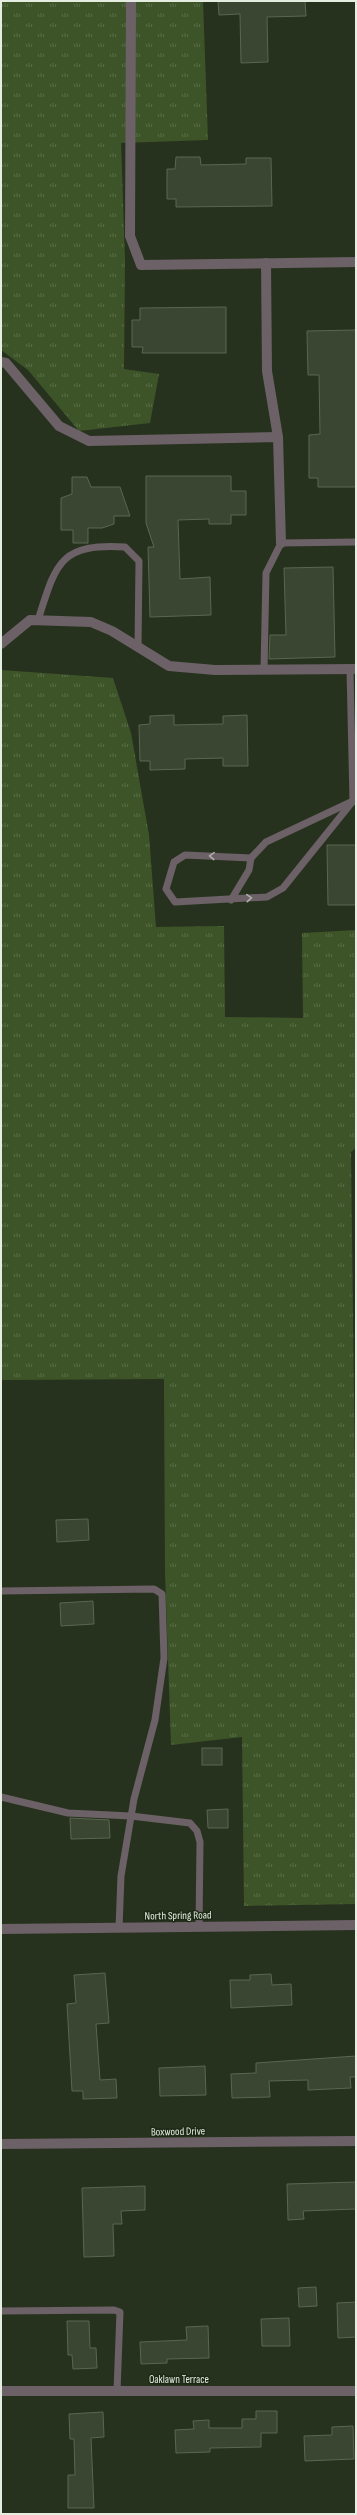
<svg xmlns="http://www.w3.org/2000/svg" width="357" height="2515" font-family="'Sofia Sans Condensed',sans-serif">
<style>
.grass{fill:url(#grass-tufts)}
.building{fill:#3b4632;stroke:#5a6650}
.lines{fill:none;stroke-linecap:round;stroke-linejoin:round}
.lane{stroke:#6c6167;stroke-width:7}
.street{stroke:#6c6167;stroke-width:10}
.oneway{stroke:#afadaa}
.labels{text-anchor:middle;stroke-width:3;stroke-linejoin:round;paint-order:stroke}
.street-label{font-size:11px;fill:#e5ece0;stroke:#1d2815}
</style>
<defs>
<pattern id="grass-tufts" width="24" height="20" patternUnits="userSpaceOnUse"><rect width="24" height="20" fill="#3d5428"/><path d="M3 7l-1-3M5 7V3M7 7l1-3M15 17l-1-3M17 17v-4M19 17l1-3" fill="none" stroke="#596d47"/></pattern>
</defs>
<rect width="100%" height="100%" fill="#27321e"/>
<g class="grass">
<path d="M1 1H203L208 140 121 143 125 259 124 369 159 374 150 423 79 431 28 370 1 350Z"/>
<path d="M1 670 113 678 131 733 149 835 156 927 224 926 225 1017 303 1018 302 933 356 930V1148L351 1152 356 1560V1904L244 1906 242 1737 171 1745 165 1572 164 1379 1 1380Z"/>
</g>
<g class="building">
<path d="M218 1H305L306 16 267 17 268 62 241 63 240 14 219 15Z"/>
<path d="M176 157H200L201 165 246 164V158H271L272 206 176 207V199H167V169H175Z"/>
<path d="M226 307V353H142L143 347H132V320H140V308Z"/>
<path d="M356 330V487H318V478H309V435L320 434 319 375H308L307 331Z"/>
<path d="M146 476H231V491H246V515H231V524H209V519L178 520 180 579 210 577 211 615 150 617 148 547H154L146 523Z"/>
<path d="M72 477H87L91 487H120L130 516H114V524L102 528H88V543H73V530H61V498L72 494Z"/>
<path d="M333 567 335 657 269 659 270 635H286L284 568Z"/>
<path d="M174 715V725L223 724V716L247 715 248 766H223V758L185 759V769L150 770V761H140L139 725 150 724V716Z"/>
<path d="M327 845H356V905H328Z"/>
<path d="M88 1519 89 1540 57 1542 56 1520Z"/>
<path d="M93 1601 94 1624 61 1626 60 1603Z"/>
<rect x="202" y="1748" width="20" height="17"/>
<path d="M228 1809V1828H208L207 1810Z"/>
<path d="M70 1818 109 1820 110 1838 71 1839Z"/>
<path d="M105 1973 109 2023 96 2024 100 2080 116 2079 117 2098 83 2099V2091H72L67 2004 76 2003 74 1975Z"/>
<path d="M271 1974 272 1985 291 1984 292 2005 231 2008 230 1980H250V1975Z"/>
<path d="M356 2056V2077H350L351 2088 308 2090V2080L269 2081 270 2097 232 2098 231 2074 256 2073V2063Z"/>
<path d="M205 2066 206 2095 160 2096 159 2068Z"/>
<path d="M356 2182V2209L303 2211 304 2219 288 2220 287 2184Z"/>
<path d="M145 2186V2210L121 2211 122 2224H113L114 2256 84 2257 82 2188Z"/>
<path d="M316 2287 317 2306 299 2307 298 2288Z"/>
<path d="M356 2302V2337L338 2338 337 2303Z"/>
<path d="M289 2318 290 2346H262L261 2319Z"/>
<path d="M67 2321H89L90 2348H96L97 2368 73 2369 72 2355H68Z"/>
<path d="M208 2326 209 2358 167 2359V2363L141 2364 140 2342 187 2340 186 2327Z"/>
<path d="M256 2411H277V2433H261V2447L210 2448V2452L176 2453 175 2430 194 2429 193 2421 209 2420V2428H242V2419H256Z"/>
<path d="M103 2412 104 2437 91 2438 94 2508H68V2475H75L74 2439H70L69 2414Z"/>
<path d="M353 2426 354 2459 305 2461 304 2436 332 2435V2427Z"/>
</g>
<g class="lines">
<g class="lane">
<path d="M38 620C56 564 59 543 125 547L139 561 138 647"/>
<path d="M264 670 266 573 281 543 356 542"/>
<path d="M251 858 185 855 174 862 166 889 175 902 267 897 283 888 353 801 356 802"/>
<path d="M231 900 249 870 251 858 266 842 353 801 350 670"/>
<path d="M1 1591 154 1589 162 1594 164 1658 155 1720 134 1799 121 1876 119 1928"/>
<path d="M1 1797 68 1813 131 1816 190 1823 197 1831 200 1842 199 1927"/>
<path d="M1 2311 114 2310 120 2312 117 2391"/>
</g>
<g class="street">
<path d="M131 1 130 236 141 265 356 262"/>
<path d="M266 263 267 371 278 437"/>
<path d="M1 362 6 363 59 426 89 441 278 437 281 543"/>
<path d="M1 644 30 620 91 622 112 631 169 666 215 670 356 669"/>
<path d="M1 1929 356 1925"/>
<path d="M1 2144 356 2141"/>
<path d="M1 2391H356"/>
</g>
</g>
<defs><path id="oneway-chevron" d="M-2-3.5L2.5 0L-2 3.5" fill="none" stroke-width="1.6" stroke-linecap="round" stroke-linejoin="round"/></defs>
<g class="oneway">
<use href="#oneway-chevron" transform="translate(212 856) rotate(-177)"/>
<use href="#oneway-chevron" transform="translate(249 898) rotate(-4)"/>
</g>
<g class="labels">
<g class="street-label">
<text transform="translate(178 1915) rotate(-1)" y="4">North Spring Road</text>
<text transform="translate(178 2131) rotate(-1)" y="4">Boxwood Drive</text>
<text x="179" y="2383">Oaklawn Terrace</text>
</g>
</g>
<rect width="357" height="2515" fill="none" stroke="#e5ece0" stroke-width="4"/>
</svg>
